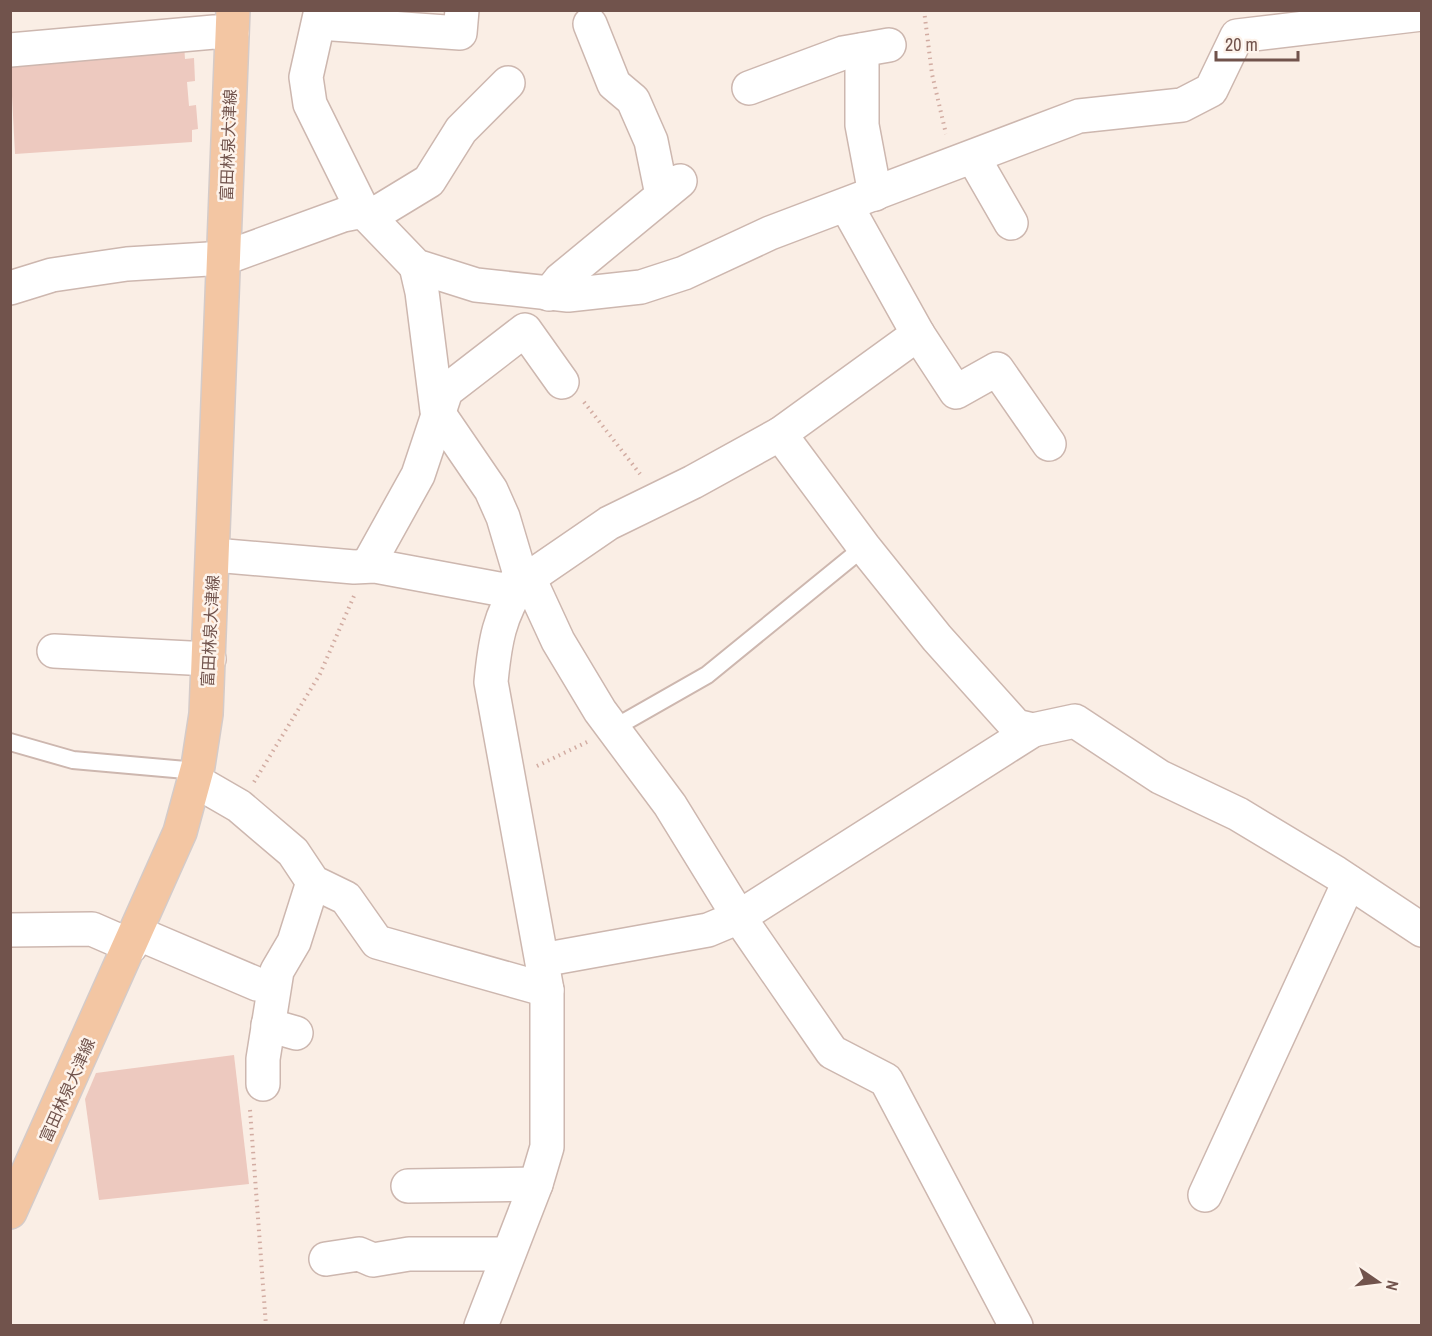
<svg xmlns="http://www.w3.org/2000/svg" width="1432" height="1336" font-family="'Archivo Narrow','Noto Sans JP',sans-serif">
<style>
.building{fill:#edc9bf}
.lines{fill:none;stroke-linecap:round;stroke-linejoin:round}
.lane-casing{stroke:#cdb7af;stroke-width:20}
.street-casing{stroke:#cdb7af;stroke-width:36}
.primary-casing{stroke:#d4cbc9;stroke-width:36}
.path{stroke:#d2aca2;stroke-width:4;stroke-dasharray:1.5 4.5;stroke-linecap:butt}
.lane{stroke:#fff;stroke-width:16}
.street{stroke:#fff;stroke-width:33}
.primary{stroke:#f3c6a3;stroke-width:33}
.labels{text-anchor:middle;stroke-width:5;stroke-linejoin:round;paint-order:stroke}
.street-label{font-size:16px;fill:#71534c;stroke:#fdf3eb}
</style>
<rect width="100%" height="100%" fill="#faeee5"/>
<g class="building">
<path d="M184 44 185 59 194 58 195 81 187 82 189 106 196 105 198 129 192 130V142L15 154 10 57Z"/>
<path d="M234 1055 249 1184 99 1200 85 1099 96 1073Z"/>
</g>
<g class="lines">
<defs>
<g id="lane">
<path d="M614 728 707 675 864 547"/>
<path d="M10 742 73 760 197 771"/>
</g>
<g id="street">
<path d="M321 10 306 77 310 104 363 211 378 212 429 181 461 130 508 83"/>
<path d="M319 23 460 33 462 10"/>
<path d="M590 24 614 84 633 100 651 141 662 195"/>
<path d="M10 50 214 32 232 33"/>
<path d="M862 50V125L875 194"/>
<path d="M749 88 843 53 889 45"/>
<path d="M973 157 1011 223"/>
<path d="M846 205 918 334 780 434 864 547 937 638 1016 726 1033 730 1075 721 1160 777 1238 814 1336 873 1422 930"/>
<path d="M416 266 422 292 437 411 491 490 503 517 522 581 534 589 558 641 600 711 670 805 739 917 832 1052 886 1080 1016 1326"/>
<path d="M10 288 52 275 127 264 225 258 343 215 363 211 416 266 476 285 568 295 641 287 684 273 770 233 1079 116 1182 105 1211 90 1237 36 1422 14"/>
<path d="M549 294 560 280 680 181"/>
<path d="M918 334 956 392 997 369 1049 444"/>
<path d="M214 555 354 567 375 566 504 590 539 571 609 523 693 482 780 434"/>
<path d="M368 565 418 475 446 391 525 330 562 382"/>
<path d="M54 651 209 659"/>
<path d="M194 780 239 806 293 852 313 882 346 898 377 942 547 990"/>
<path d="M10 930 92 929 131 946"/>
<path d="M137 933 257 984"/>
<path d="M542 960 708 930 739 917 1033 730"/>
<path d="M268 1025 296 1033"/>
<path d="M263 1084V1059L277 971 294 942 313 882"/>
<path d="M408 1186 536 1184"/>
<path d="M1205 1195 1349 882"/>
<path d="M326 1259 359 1254 373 1260 409 1254H508"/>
<path d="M481 1326 536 1184 547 1147V990L491 682C495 641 499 616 522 581"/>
</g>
<path id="primary" d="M10 1212 180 832 198 766 206 714 233 10"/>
</defs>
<use href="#lane" class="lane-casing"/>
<use href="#street" class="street-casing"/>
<use href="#primary" class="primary-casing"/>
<g class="path">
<path d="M924 10 932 74 946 134"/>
<path d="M584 402 640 474"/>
<path d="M537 766 587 742"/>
<path d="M254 782 320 674 354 596"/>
<path d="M250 1110 266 1326"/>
</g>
<use href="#lane" class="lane"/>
<use href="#street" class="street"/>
<use href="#primary" class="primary"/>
</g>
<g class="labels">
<g class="street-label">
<text transform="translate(228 145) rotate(-88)" y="6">富田林泉大津線</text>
<text transform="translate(210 631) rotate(-87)" y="6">富田林泉大津線</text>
<text transform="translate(67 1090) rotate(-66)" y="6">富田林泉大津線</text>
</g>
</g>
<rect width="1432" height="1336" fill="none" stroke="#71534c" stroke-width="24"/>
<g transform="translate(1378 1282) rotate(104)" stroke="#fdf3eb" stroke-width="4.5" paint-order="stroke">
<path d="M0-4.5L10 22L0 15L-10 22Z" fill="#71534c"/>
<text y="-9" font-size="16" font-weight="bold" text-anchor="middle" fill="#71534c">N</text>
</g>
<path d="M1216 51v9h82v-9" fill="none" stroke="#71534c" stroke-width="3"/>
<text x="1225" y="51" font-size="18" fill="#71534c" stroke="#fdf3eb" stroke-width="4.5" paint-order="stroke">20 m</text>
</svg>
